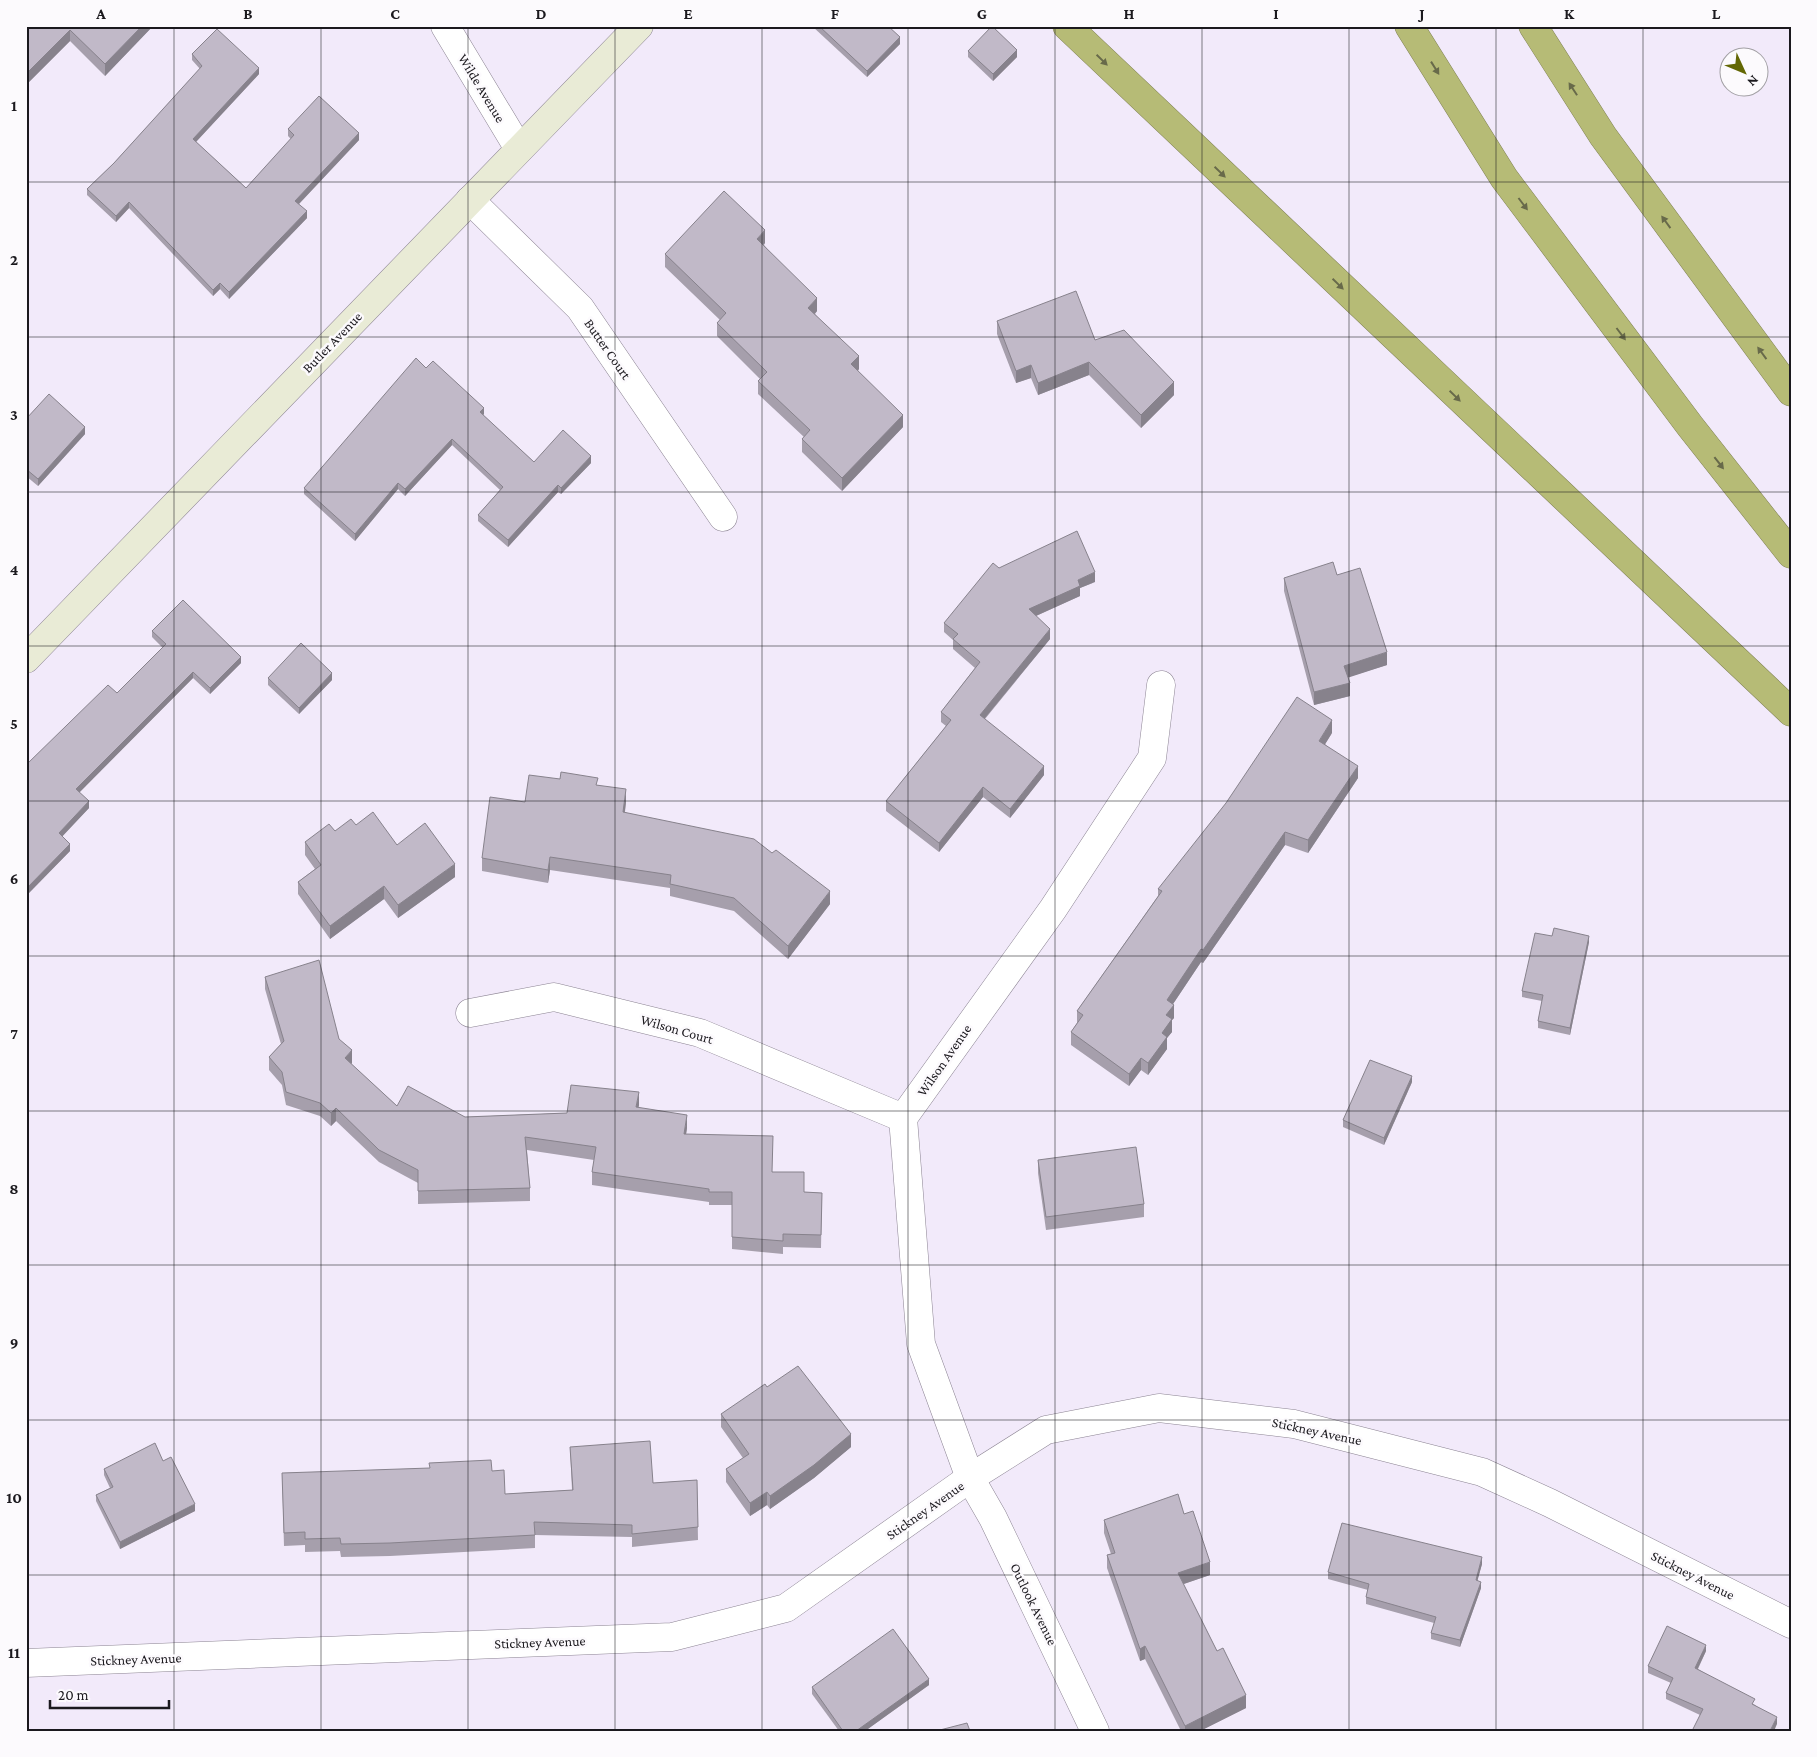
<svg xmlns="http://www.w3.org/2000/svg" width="1817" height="1757" font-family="'Crimson Pro',serif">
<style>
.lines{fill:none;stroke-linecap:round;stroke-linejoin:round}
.street-casing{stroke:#8c8493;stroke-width:29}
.secondary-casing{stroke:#8c8493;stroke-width:29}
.highway-casing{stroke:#808257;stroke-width:29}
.street{stroke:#fff;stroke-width:28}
.secondary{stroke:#e9ebd6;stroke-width:28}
.highway{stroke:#b6bb76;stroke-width:28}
.wall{fill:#a69fac}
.shaded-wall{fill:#87828c}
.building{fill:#c1b9c8;stroke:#87828c}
.oneway{fill:#686a4a}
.grid{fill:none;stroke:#1b191e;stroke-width:1;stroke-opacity:0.55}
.labels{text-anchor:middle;stroke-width:5;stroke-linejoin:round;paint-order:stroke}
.street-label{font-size:14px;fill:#1b191e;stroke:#fcfafd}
.neatline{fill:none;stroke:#1b191e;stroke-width:2}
.grid-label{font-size:16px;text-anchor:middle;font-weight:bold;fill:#1b191e}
</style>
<rect width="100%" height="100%" fill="#f2eafa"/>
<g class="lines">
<defs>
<g id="street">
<path d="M445 26 519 149"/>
<path d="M470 200 580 308 723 517"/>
<path d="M470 1013 554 997 700 1033 903 1118"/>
<path d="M26 1663 672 1637 786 1608 970 1478 1046 1430 1159 1408 1294 1424 1482 1472 1550 1503 1791 1624"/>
<path d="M1095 1731 993 1518 970 1478 921 1344 903 1118 1053 909 1152 758 1161 685"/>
</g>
<path id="secondary" d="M26 659 639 26"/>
<g id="highway">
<path d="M1067 26 1791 712"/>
<path d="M1409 26 1504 178 1690 426 1791 554"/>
<path d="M1533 26 1603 136 1791 392"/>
</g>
</defs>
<use href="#street" class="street-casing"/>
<use href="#secondary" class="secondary-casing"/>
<use href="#highway" class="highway-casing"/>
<use href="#street" class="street"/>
<use href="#secondary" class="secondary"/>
<use href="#highway" class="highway"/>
</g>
<g class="wall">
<path d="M26 26H153L105 76 70 41 26 85Z"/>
<path d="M812 26H888L900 44 867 77Z"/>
<path d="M968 51 1017 57 993 81 968 57Z"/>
<path d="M192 54 259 74 196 142 246 188 291 139 288 136V129L359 140 299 204 307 218 229 299 220 289 213 296 129 208 116 222 87 195V189L114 163 200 69 192 60Z"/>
<path d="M765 243 764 245 817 311 815 314 859 369 858 371 903 427 842 491 802 452V439L804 437 758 394V381L760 379 717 336V323L720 320 665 267V254Z"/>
<path d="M997 321 1095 340 1174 395 1141 428 1089 375 1038 395 1031 378 1016 383 997 334Z"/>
<path d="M426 368 484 414 483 415 534 462 591 463 561 494 558 492 508 547 478 521V515L500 490 452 445 405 496 398 489 355 541 304 494V488Z"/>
<path d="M26 419 85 434 38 486 26 476Z"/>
<path d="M1284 578 1387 665 1348 677 1350 696 1314 705 1284 591Z"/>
<path d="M1095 582 1080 588V596L1036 616 1050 639 985 719 1044 775 1010 818 983 797 939 852 886 811V801L946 726 941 722V712L975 668 953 649V640L944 632V623Z"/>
<path d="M152 631 241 663 210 694 193 678 79 792 89 808 62 836 70 851 26 896V765L117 693 163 648 152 637Z"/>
<path d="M268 678 332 680 299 714 268 685Z"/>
<path d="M1332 733 1325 744 1358 778 1308 853 1285 845 1203 963 1201 962 1173 1004 1174 1018 1172 1020V1032L1167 1038V1049L1148 1075 1141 1070 1129 1086 1071 1045V1032L1077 1023V1011L1158 896V889Z"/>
<path d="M598 785 626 802 625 812 830 904 788 959 734 911 670 896V888L550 870 548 883 482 871V858L525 802Z"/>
<path d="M356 825 397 845 455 877 398 918 384 899 330 939 298 894V882L315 869 305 855V842L335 831Z"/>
<path d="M1552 936 1589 942 1570 1035 1538 1028V1021L1542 1001 1522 997V991Z"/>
<path d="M265 977 339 1039 352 1063 351 1064 397 1106 465 1117 567 1113 639 1105 638 1107 687 1128 686 1134 773 1172 804 1192 822 1193 821 1248 783 1247V1254L732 1249V1205H709V1202L592 1185V1172L594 1160 527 1150 530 1188V1201L418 1204V1183L379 1162 336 1121 331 1126 320 1116 286 1105 282 1085 269 1070V1057L281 1044 265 989Z"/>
<path d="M1412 1082 1384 1145 1343 1127V1120Z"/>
<path d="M1038 1160 1144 1204V1217L1046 1230 1038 1173Z"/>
<path d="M767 1387 851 1447 814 1478 770 1509 767 1505 750 1516 726 1482V1469L743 1458 721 1427V1414Z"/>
<path d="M570 1447 653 1483 697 1480 698 1540 632 1547V1537L535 1535V1548L390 1556 341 1557 340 1551 305 1552V1545L284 1546 282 1473 492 1471 505 1494 572 1490Z"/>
<path d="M163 1461 195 1511 120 1549 96 1501V1495L110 1488 104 1475V1469Z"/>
<path d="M1184 1514 1210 1575 1183 1584 1246 1708 1200 1731H1181L1145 1659 1140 1661 1107 1568V1555L1111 1554 1104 1533V1520Z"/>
<path d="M1482 1564 1477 1581 1481 1588 1460 1647 1431 1639V1633L1434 1623 1366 1604V1597L1368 1590 1328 1579V1572Z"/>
<path d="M1706 1651 1698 1669 1755 1705 1777 1724 1700 1715 1666 1699V1693L1671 1683 1648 1673V1666Z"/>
<path d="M929 1685 865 1731H839L812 1694V1687Z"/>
</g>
<g class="shaded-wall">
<path d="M142 26H153L105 76V64Z"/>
<path d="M70 30V41L26 85V74Z"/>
<path d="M900 37V44L867 77V71Z"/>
<path d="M1017 50V57L993 81V74Z"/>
<path d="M259 68V74L193 145V139Z"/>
<path d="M359 133V140L295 208V201Z"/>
<path d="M129 202V208L116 222V216Z"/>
<path d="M307 211V218L229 299V292Z"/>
<path d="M765 230V243L757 251V239Z"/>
<path d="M220 283V289L213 296V290Z"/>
<path d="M817 298V311L808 321V308Z"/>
<path d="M859 356V369L851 377V364Z"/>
<path d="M1089 362V375L1038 395V383Z"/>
<path d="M1031 365V378L1016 383V371Z"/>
<path d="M1174 382V395L1141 428V415Z"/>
<path d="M484 408V414L480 418V412Z"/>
<path d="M903 415V427L842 491V478Z"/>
<path d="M85 427V434L38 486V479Z"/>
<path d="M452 439V445L405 496V489Z"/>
<path d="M591 456V463L561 494V488Z"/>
<path d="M398 483V489L355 541V534Z"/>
<path d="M558 485V492L508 547V540Z"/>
<path d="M1095 572V582L1080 588V596L1029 619V609L1078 580Z"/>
<path d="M1050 629V639L980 724V715Z"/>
<path d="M1387 652V665L1344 679V666Z"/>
<path d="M241 657V663L210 694V688Z"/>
<path d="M193 672V678L76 796V789Z"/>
<path d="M332 673V680L299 714V708Z"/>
<path d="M1350 683V696L1314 705V692Z"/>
<path d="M1332 720V733L1319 754V741Z"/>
<path d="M1044 766V775L1010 818V809Z"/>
<path d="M1358 766V778L1308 853V840Z"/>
<path d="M983 787V797L939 852V843Z"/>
<path d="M626 789V802L623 824V812Z"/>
<path d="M89 801V808L59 840V833Z"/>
<path d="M1285 832V845L1203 963V950Z"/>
<path d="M70 844V851L26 896V889Z"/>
<path d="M550 857V870L548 883V870Z"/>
<path d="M455 864V877L398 918V905Z"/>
<path d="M384 886V899L330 939V926Z"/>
<path d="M830 891V904L788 959V946Z"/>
<path d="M1589 936V942L1570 1035V1028Z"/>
<path d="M1201 949V962L1167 1013V1000Z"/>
<path d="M1174 1005V1018L1172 1020V1032L1167 1038V1049L1148 1075V1063L1162 1033 1166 1015Z"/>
<path d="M352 1050V1063L345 1070V1058Z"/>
<path d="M1141 1058V1070L1129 1086V1074Z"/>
<path d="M1412 1076V1082L1384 1145V1138Z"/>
<path d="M639 1092V1105L636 1120V1107Z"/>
<path d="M336 1108V1121L331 1126V1113Z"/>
<path d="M687 1115V1128L684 1147V1134Z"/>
<path d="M851 1434V1447L814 1478 770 1509V1496Z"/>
<path d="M767 1492V1505L750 1516V1503Z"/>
<path d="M195 1504V1511L120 1549V1542Z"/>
<path d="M1482 1557V1564L1476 1586V1580Z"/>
<path d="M1210 1562V1575L1178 1586V1573Z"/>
<path d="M1481 1582V1588L1460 1647V1640Z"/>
<path d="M1706 1645V1651L1695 1674V1668Z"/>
<path d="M1145 1646V1659L1140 1661V1649Z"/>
<path d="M929 1679V1685L865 1731H856Z"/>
<path d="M1246 1695V1708L1200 1731H1185V1726Z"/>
<path d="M1777 1717V1724L1774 1731H1770Z"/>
</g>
<g class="building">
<path d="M26 26H142L105 64 70 30 26 74Z"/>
<path d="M819 26H888L900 37 867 71Z"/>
<path d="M992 26 1017 50 993 74 968 51Z"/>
<path d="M217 29 259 68 193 139 246 188 294 135 288 129 319 96 359 133 295 201 307 211 229 292 220 283 213 290 129 202 116 216 87 189 114 163 202 66 192 54Z"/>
<path d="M724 191 765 230 757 239 817 298 808 308 859 356 851 364 903 415 842 478 802 439 810 430 758 381 767 372 717 323 726 313 665 254Z"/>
<path d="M1076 291 1095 340 1124 330 1174 382 1141 415 1089 362 1038 383 1031 365 1016 371 997 321Z"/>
<path d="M416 358 426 368 433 361 484 408 480 412 534 462 563 430 591 456 561 488 558 485 508 540 478 515 503 487 452 439 405 489 398 483 355 534 304 488Z"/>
<path d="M49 394 85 427 38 479 26 469V419Z"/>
<path d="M1077 531 1095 572 1078 580 1080 586 1029 609 1050 629 980 715 1044 766 1010 809 983 787 939 843 886 801 951 720 941 712 980 662 953 639 958 634 944 623 993 563 999 568Z"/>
<path d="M1333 562 1337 575 1360 568 1387 652 1344 666 1350 683 1314 692 1284 578Z"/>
<path d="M183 600 241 657 210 688 193 672 76 789 89 801 59 833 70 844 26 889V765L108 685 117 693 166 644 152 631Z"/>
<path d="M301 643 332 673 299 708 268 678Z"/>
<path d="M1297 697 1332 720 1319 741 1358 766 1308 840 1285 832 1203 950 1201 949 1167 1000 1174 1005 1166 1015 1172 1019 1162 1033 1167 1037 1148 1063 1141 1058 1129 1074 1071 1032 1083 1015 1077 1011 1162 891 1158 889 1226 803Z"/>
<path d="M561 772 598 778 596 785 626 789 623 812 754 839 772 853 776 850 830 891 788 946 734 898 670 884 671 875 550 857 548 870 482 858 490 797 525 802 529 775 560 779Z"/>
<path d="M373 812 397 845 425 823 455 864 398 905 384 886 330 926 298 882 321 865 305 842 329 824 335 831 351 819 356 825Z"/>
<path d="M1554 928 1589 936 1570 1028 1538 1021 1543 995 1522 991 1535 933 1552 936Z"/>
<path d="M319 960 339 1039 352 1050 345 1058 397 1106 408 1086 465 1117 567 1113 571 1085 639 1092 636 1107 687 1115 684 1134 773 1136 772 1172H804V1192L822 1193 821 1235 783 1234V1241L732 1237V1192H709V1189L592 1172 596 1147 525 1137 530 1188 418 1191V1170L379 1150 336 1108 331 1113 320 1103 286 1092 282 1072 269 1057 284 1041 265 977Z"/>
<path d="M1370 1060 1412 1076 1384 1138 1343 1120Z"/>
<path d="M1136 1147 1144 1204 1046 1217 1038 1160Z"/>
<path d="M798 1366 851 1434 814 1465 770 1496 767 1492 750 1503 726 1469 749 1454 721 1414 765 1384 767 1387Z"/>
<path d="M650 1441 653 1483 697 1480 698 1527 632 1534V1525L534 1522 535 1535 390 1543 341 1544 340 1538 305 1539V1532L284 1533 282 1473 430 1468 429 1463 491 1460 492 1471 504 1470 505 1494 573 1490 570 1447Z"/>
<path d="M155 1443 163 1461 171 1457 195 1504 120 1542 96 1495 113 1487 104 1469Z"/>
<path d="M1178 1494 1184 1514 1193 1511 1210 1562 1178 1573 1217 1651 1223 1648 1246 1695 1185 1726 1145 1646 1140 1649 1107 1555 1115 1553 1104 1520Z"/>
<path d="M1342 1523 1482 1557 1476 1580 1481 1582 1460 1640 1431 1633 1436 1617 1366 1597 1369 1584 1328 1572Z"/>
<path d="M1667 1626 1706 1645 1695 1668 1755 1699 1752 1704 1777 1717 1770 1731H1692L1703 1709 1666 1693 1673 1678 1648 1666Z"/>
<path d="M893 1629 929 1679 856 1731H843L812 1687Z"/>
<path d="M967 1723 970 1731H936Z"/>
</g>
<defs><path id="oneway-solid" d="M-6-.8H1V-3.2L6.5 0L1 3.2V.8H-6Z" transform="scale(1.25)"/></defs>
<g class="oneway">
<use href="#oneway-solid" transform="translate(1102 60) rotate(44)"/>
<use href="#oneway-solid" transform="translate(1435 68) rotate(58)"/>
<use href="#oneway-solid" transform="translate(1573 89) rotate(-123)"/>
<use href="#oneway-solid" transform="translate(1220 172) rotate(44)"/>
<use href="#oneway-solid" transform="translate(1523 204) rotate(53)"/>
<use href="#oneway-solid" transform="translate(1666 222) rotate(-126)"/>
<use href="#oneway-solid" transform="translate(1338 284) rotate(44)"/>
<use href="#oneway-solid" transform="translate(1621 334) rotate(53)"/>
<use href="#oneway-solid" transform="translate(1762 353) rotate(-126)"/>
<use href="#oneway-solid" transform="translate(1455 396) rotate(44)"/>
<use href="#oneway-solid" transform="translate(1719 463) rotate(52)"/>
</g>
<path class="grid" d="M174 26V1731M321 26V1731M468 26V1731M615 26V1731M762 26V1731M908 26V1731M1055 26V1731M1202 26V1731M1349 26V1731M1496 26V1731M1643 26V1731M26 182H1791M26 337H1791M26 492H1791M26 646H1791M26 801H1791M26 956H1791M26 1111H1791M26 1265H1791M26 1420H1791M26 1575H1791"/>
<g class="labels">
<g class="street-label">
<text transform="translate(482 88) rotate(59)" y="5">Wilde Avenue</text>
<text transform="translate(332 342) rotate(-46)" y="5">Butler Avenue</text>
<text transform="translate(608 349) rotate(55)" y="5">Butter Court</text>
<text transform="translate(677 1029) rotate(16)" y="5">Wilson Court</text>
<text transform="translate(944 1060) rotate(-55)" y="5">Wilson Avenue</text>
<text transform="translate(1317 1431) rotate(12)" y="5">Stickney Avenue</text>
<text transform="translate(925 1510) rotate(-35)" y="5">Stickney Avenue</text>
<text transform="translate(1693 1575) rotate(27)" y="5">Stickney Avenue</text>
<text transform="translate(1034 1604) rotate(64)" y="5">Outlook Avenue</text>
<text transform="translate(540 1642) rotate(-2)" y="5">Stickney Avenue</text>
<text transform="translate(136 1659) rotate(-2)" y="5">Stickney Avenue</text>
</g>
</g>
<rect width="1817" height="1757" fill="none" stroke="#fcfafd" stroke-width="55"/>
<g transform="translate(1744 72) rotate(134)"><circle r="24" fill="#fcfafd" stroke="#a2a0a4"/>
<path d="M0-4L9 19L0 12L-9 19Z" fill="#636704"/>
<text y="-8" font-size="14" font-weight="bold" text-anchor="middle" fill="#1b191e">N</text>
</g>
<path d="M50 1700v8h119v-8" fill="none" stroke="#1b191e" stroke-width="2.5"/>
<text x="58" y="1700" font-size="15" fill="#1b191e" stroke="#fcfafd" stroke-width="4" paint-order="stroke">20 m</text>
<rect x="28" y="28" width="1762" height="1702" class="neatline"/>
<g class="grid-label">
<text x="101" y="19">A</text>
<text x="248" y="19">B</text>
<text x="395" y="19">C</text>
<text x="541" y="19">D</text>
<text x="688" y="19">E</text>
<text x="835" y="19">F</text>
<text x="982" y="19">G</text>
<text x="1129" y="19">H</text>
<text x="1276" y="19">I</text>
<text x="1422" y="19">J</text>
<text x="1569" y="19">K</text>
<text x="1716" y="19">L</text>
<text x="14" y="111">1</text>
<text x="14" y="265">2</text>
<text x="14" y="420">3</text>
<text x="14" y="575">4</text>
<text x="14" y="729">5</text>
<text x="14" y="884">6</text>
<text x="14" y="1039">7</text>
<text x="14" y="1194">8</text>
<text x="14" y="1348">9</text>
<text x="14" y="1503">10</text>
<text x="14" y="1658">11</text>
</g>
</svg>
